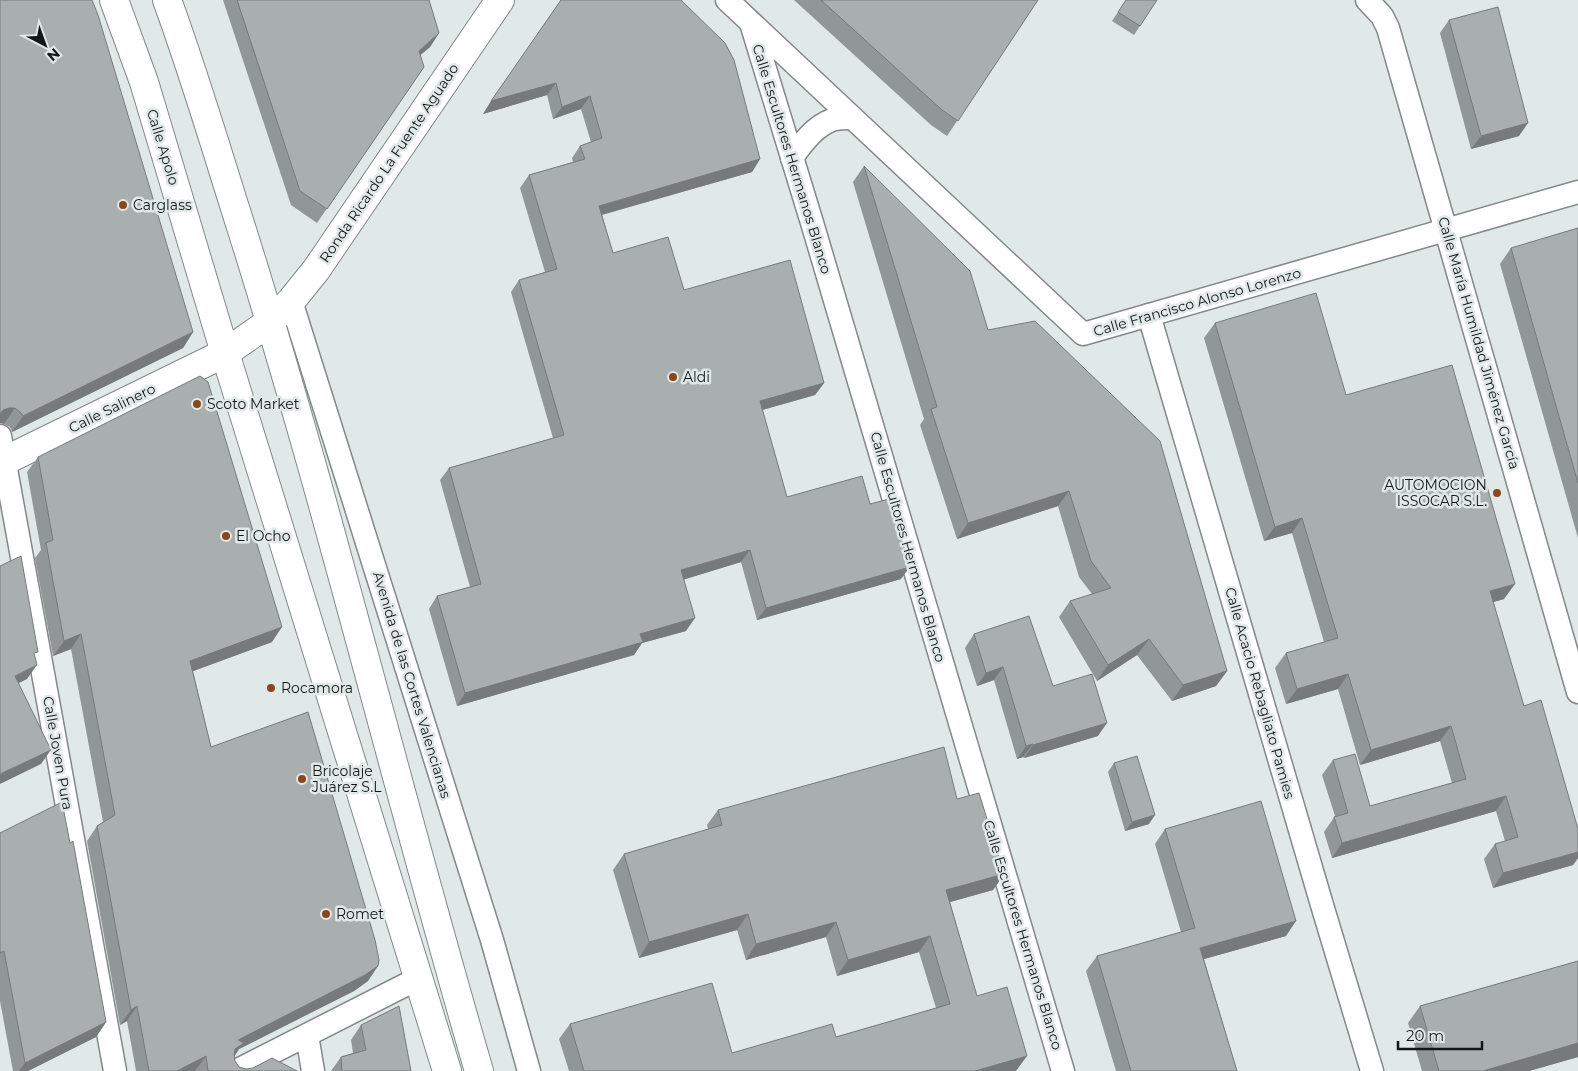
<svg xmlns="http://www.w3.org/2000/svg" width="1578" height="1071" font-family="Montserrat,sans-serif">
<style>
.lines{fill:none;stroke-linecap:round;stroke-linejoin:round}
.street-casing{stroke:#838989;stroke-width:25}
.secondary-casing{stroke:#838989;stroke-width:30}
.street{stroke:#fff;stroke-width:22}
.secondary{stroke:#fff;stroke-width:28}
.wall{fill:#919696}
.shaded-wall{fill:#767a7a}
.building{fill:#a9afaf;stroke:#767a7a}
.poi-dot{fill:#8b461e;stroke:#e1e8e8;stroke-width:2}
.labels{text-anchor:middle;stroke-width:5;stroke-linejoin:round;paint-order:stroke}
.street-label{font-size:14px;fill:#141717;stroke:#e1e8e8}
.poi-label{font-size:14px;fill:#141717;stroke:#e1e8e8;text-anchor:start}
</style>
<rect width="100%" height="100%" fill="#e1e8e8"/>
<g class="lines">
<defs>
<g id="street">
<path d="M727 0 1083 334 1578 192"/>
<path d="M1367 0 1382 16 1388 28 1578 692"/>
<path d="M751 23 813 226 1063 1071"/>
<path d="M792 158C802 143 815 126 832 120 838 118 846 118 852 118"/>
<path d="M291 301 492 940 529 1071"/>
<path d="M1149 315 1322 905 1372 1071"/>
<path d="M0 436 115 1071"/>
<path d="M307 1035 313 1071"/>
<path d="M236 1071 419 978"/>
</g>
<g id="secondary">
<path d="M114 0 144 82 225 353 447 1071"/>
<path d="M167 0C192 68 213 138 235 208 326 493 395 784 479 1071"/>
<path d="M0 463 225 353 271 321 291 301 316 270 500 0"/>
</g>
</defs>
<use href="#street" class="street-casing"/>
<use href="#secondary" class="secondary-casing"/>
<use href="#street" class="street"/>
<use href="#secondary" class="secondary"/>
</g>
<g class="wall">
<path d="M0 0 193 332 183 348 12 432 10 427 4 424Z"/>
<path d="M223 0H429L439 33 430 47 420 55 424 67 317 223 291 205Z"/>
<path d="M561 0 760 159 752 172 602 215 613 253 684 290 824 383 815 395 762 410 787 497 870 504 901 579 757 620 741 562 684 579 686 631 642 643 634 655 457 706 429 609 437 596 470 587 440 480 449 468 553 438 511 292 519 280 545 272 520 188 529 175 573 162 572 158 580 146 591 142 581 109 553 119 547 95 483 114Z"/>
<path d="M794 0H1038L947 136 931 125Z"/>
<path d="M1126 0H1157L1134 35 1112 21Z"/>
<path d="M1449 20 1519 136 1471 149 1440 33Z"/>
<path d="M864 166 988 330 1227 671 1216 686 1172 701 1137 655 1097 681 1059 617 1070 601 1092 594 1079 577 1058 506 957 539 920 425 924 419 853 182Z"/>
<path d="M1578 228V538L1500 264 1511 248Z"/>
<path d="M1215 323 1346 395 1504 599 1493 602 1524 706 1578 829V858L1573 865 1493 888 1484 859 1495 844 1505 841 1496 811 1332 858 1324 832 1335 816 1322 775 1333 760 1370 806 1452 783 1440 741 1360 765 1338 689 1286 704 1275 668 1286 653 1324 642 1292 533 1264 541 1204 338Z"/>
<path d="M38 457 272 642 193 671 211 747 368 981 354 991 239 1049 234 1057 235 1061 239 1067 246 1069 297 1071H136L127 1021 120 1025 87 841 97 826 103 822 71 649 53 656 35 558 41 550 27 472Z"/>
<path d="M974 634 1053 686 1098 736 1024 758 1023 757 1017 759 994 680 977 686 965 648Z"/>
<path d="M1114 763 1149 824 1125 831 1108 772Z"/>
<path d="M957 799 1004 874 993 890 950 902 977 996 1016 1071H569L559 1039 570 1024 732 1053 836 1037 936 1008 919 952 837 976 826 937 746 960 737 930 639 958 613 870 624 854 708 829 707 825 718 810Z"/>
<path d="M1165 829 1286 936 1204 959 1237 1071H1116L1086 971 1097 956 1181 932 1155 844Z"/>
<path d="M0 833 70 843 106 1022 96 1037 28 1071H13L0 1001Z"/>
<path d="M1578 961V1057L1529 1071H1422L1408 1023 1420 1006Z"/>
<path d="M361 1025 411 1071H331L341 1057 353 1053 351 1040Z"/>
</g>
<g class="shaded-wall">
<path d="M439 33 430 47 409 65 419 51Z"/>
<path d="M556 83 547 95 483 114 491 101Z"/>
<path d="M590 96 581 109 553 119 562 107Z"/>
<path d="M1528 123 1519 136 1471 149 1481 136Z"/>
<path d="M760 159 752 172 590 218 599 206Z"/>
<path d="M193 332 183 348 12 432 23 416Z"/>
<path d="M824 383 815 395 751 413 760 401Z"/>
<path d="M9 408H15L4 424 0 423V414L3 410Z"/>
<path d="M1069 491 1058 506 957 539 968 523Z"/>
<path d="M1302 518 1292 533 1264 541 1275 527Z"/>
<path d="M750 550 741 562 673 583 681 570Z"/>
<path d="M910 567 901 579 757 620 766 608Z"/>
<path d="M1515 584 1504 599 1480 606 1490 591Z"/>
<path d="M695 618 686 631 642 643 634 655 457 706 465 693 640 634Z"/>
<path d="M282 627 272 642 180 676 190 661Z"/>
<path d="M81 634 71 649 53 656 64 641Z"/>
<path d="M1149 639 1137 655 1097 681 1108 665Z"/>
<path d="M37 665 27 679 5 690 15 676Z"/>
<path d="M1003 667 994 680 977 686 986 673Z"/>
<path d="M1227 671 1216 686 1172 701 1183 685Z"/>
<path d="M1348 674 1338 689 1286 704 1297 689Z"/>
<path d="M1107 723 1098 736 1024 758 1033 745Z"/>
<path d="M1451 726 1440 741 1360 765 1371 750Z"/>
<path d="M1033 744 1023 757 1017 759 1026 746Z"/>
<path d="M51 750 41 764 0 784V774Z"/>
<path d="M1506 796 1496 811 1332 858 1342 843Z"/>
<path d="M1155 815 1149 824 1125 831 1132 822Z"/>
<path d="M1578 852V858L1573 865 1493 888 1503 873Z"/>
<path d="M1004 874 993 890 936 906 946 890Z"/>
<path d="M748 914 737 930 639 958 649 942Z"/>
<path d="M1296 921 1286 936 1190 963 1200 948Z"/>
<path d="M836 922 826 937 746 960 756 944Z"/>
<path d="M930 936 919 952 837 976 848 960Z"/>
<path d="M378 966 368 981 354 991 239 1049 233 1058 238 1040Z"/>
<path d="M137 1006 127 1021 120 1025 131 1010Z"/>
<path d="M106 1022 96 1037 28 1071H19L25 1063Z"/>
<path d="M1578 1043V1057L1529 1071H1483Z"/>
<path d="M206 1056 195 1071H177Z"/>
<path d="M1027 1056 1016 1071H975Z"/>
</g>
<g class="building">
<path d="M0 0H92L98 15 193 332 23 416 20 412 15 408H9L3 410 0 414Z"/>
<path d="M237 0H429L439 33 419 51 424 67 327 209 300 191Z"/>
<path d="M561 0H681L725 43 734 60 760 159 599 206 613 253 668 237 684 290 790 260 824 383 760 401 787 497 862 476 870 504 889 499 910 567 766 608 750 550 681 570 695 618 640 634 643 642 465 693 437 596 481 584 449 468 564 435 519 280 557 269 529 175 585 159 580 146 602 138 590 96 562 107 556 83 491 101Z"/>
<path d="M821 0H1038L958 121 942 110Z"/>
<path d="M1126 0H1157L1140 26 1118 12Z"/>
<path d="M1498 7 1528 123 1481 136 1449 20Z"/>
<path d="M864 166 970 271 988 330 1035 321 1160 441 1227 671 1183 685 1149 639 1108 665 1070 601 1111 588 1091 561 1069 491 968 523 931 409 937 407Z"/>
<path d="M1578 228V483L1511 248Z"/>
<path d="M1316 293 1346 395 1452 365 1515 584 1490 591 1524 706 1541 700 1578 829V852L1503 873 1495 844 1518 837 1506 796 1342 843 1334 817 1348 813 1333 760 1355 754 1370 806 1466 779 1451 726 1371 750 1348 674 1297 689 1286 653 1338 638 1302 518 1275 527 1215 323Z"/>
<path d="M200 376 208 382 282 627 190 661 211 747 308 712 375 940 379 960 378 966 365 975 238 1040 244 1043 235 1049 234 1055 235 1061 239 1067 246 1069 253 1068 272 1058 297 1071H208L206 1056 177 1071H149L137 1006 131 1010 97 826 115 815 81 634 64 641 46 543 53 540 38 457Z"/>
<path d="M21 556 38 652 34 653 37 665 15 676 51 750 0 774V566Z"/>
<path d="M1029 616 1053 686 1092 674 1107 723 1033 745V744L1026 746 1003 667 986 673 974 634Z"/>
<path d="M944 747 957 799 979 793 1004 874 946 890 977 996 1007 987 1027 1056 975 1071H584L570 1024 712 983 732 1053 832 1024 836 1037 950 1004 930 936 848 960 836 922 756 944 748 914 649 942 624 854 722 825 718 810Z"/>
<path d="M1137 756 1155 815 1132 822 1114 763Z"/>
<path d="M1261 801 1296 921 1200 948 1237 1071H1131L1097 956 1195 928 1165 829Z"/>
<path d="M62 802 70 843 73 841 106 1022 25 1063 4 951 0 953V833Z"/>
<path d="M1578 961V1043L1483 1071H1439L1420 1006Z"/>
<path d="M399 1006 411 1071H342L341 1057 366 1050 361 1025Z"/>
</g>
<g class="poi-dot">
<circle cx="123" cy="205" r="5"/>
<circle cx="673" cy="377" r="5"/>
<circle cx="197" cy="404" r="5"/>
<circle cx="1497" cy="493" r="5"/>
<circle cx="226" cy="536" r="5"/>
<circle cx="271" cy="688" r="5"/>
<circle cx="302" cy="779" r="5"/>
<circle cx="326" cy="914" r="5"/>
</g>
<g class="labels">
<g class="street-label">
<text transform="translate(163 147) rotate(73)" y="5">Calle Apolo</text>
<text transform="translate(792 159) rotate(73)" y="5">Calle Escultores Hermanos Blanco</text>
<text transform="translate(389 163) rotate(-56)" y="5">Ronda Ricardo La Fuente Aguado</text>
<text transform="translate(1197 302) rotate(-16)" y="5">Calle Francisco Alonso Lorenzo</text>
<text transform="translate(1479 343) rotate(74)" y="5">Calle María Humildad Jiménez García</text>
<text transform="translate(112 408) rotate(-26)" y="5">Calle Salinero</text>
<text transform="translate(908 547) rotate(74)" y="5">Calle Escultores Hermanos Blanco</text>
<text transform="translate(412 685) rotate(73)" y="5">Avenida de las Cortes Valencianas</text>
<text transform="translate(1260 693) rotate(74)" y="5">Calle Acacio Rebagliato Pamies</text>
<text transform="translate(58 753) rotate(80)" y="5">Calle Joven Pura</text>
<text transform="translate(1023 935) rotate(73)" y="5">Calle Escultores Hermanos Blanco</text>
</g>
<g class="poi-label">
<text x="133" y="210">Carglass</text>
<text x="683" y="382">Aldi</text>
<text x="207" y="409">Scoto Market</text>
<text x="1487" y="490" text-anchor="end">AUTOMOCION<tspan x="1487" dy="16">ISSOCAR S.L.</tspan></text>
<text x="236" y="541">El Ocho</text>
<text x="281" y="693">Rocamora</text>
<text x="312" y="776">Bricolaje<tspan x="312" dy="16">Juárez S.L</tspan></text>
<text x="336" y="919">Romet</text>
</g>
</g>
<g transform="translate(45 45) rotate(139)" stroke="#e1e8e8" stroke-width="4" paint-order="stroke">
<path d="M0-4L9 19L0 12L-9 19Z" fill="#141717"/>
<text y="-8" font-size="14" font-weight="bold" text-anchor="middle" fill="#141717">N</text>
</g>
<path d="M1398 1041v8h84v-8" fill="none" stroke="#141717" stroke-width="2.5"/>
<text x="1406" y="1041" font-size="15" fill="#141717" stroke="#e1e8e8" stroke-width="4" paint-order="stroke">20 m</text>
</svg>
